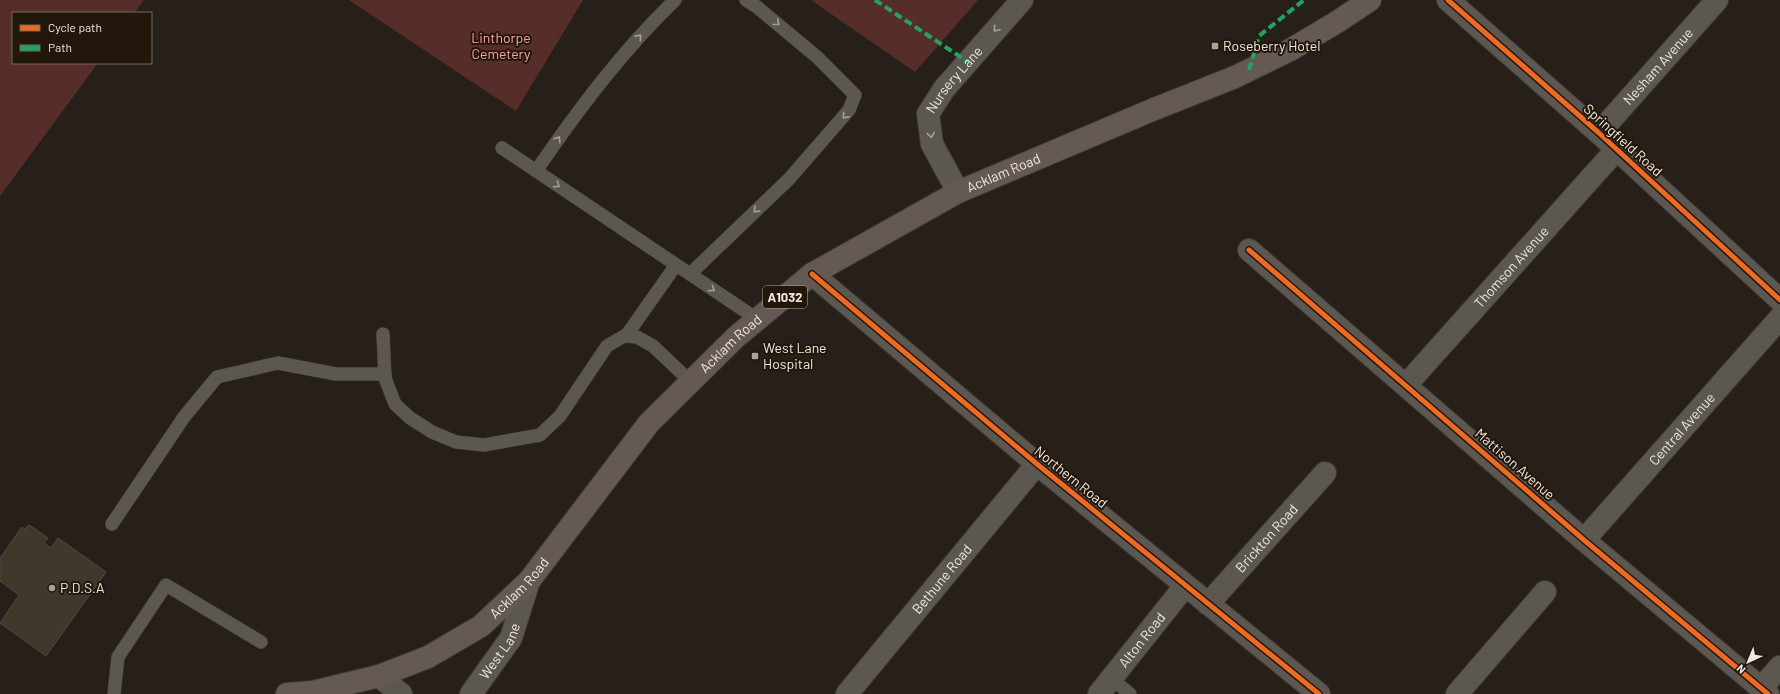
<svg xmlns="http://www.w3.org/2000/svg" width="1780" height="694" font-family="Barlow,sans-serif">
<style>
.green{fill:#572d29}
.building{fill:#3f382b;stroke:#4f4a44}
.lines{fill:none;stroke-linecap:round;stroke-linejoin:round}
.lane-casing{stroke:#413a35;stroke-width:14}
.street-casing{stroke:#413a35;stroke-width:24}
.primary-casing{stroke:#413a35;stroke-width:24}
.lane{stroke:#5d5751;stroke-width:13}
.street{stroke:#5d5751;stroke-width:22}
.primary{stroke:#645a53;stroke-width:22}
.quiet{stroke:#20a55d;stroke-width:4;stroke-dasharray:8 4;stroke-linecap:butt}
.cycleway-casing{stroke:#23160b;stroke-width:8}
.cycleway{stroke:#ed6a23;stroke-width:5}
.oneway{stroke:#a6a098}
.poi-dot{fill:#aaa29b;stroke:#23160b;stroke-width:1.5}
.labels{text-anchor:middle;stroke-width:4;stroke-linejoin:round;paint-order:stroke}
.shield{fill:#23160b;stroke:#b2a9a0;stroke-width:1}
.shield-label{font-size:13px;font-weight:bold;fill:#f0e8e0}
.park-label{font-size:14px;fill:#fba79f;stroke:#23160b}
.poi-label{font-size:14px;fill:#f0e8e0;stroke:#23160b;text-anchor:start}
.street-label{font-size:14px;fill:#f0e8e0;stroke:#23160b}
</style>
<rect width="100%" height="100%" fill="#27201a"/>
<g class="green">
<path d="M0 0H144L134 13H13V63H98L0 196Z"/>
<path d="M349 0H583L516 111Z"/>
<path d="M811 0H978L915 72Z"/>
</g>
<path class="building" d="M29 525 48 538 44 543 51 548 58 538 106 572 46 656 0 623 19 595 0 581V558L22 527 25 529Z"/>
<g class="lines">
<defs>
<g id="lane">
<path d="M502 148 757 319"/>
<path d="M536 171C578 110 622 51 675 0"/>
<path d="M690 274 789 179 849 110 855 95 817 57 757 7 746 0"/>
<path d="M383 334 385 378 395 404 410 418 432 432 456 442 484 445 540 435 560 416 607 346 624 336 637 337 653 346 691 382"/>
<path d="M626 336 676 265"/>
<path d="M112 524 184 417 217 377 278 363 336 374H385"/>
<path d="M1112 679 1130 694"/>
<path d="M114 694 118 657 166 585 261 642"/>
</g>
<g id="street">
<path d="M1448 0 1599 133 1780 300"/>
<path id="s1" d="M1599 133 1717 0"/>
<path id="s2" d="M958 192 932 144 928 114 944 89 1022 0"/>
<path d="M1249 250 1584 540 1768 694"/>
<path d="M812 274 1037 464 1319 694"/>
<path id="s3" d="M1406 385 1616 150"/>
<path id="s4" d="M1584 540 1780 318"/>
<path id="s5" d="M1208 604 1325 473"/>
<path d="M379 676 401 694"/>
<path d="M1761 688 1780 667"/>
<path id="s6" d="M471 694 511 638 529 581"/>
<path id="s7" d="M847 694 1037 464"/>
<path id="s8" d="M1099 694 1185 586"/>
<path d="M1457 694 1545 592"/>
</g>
<g id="primary">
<path id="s9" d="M287 694 313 692 379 676 428 657 481 626 529 581 649 423 736 337 812 274 958 192 1152 110 1235 77 1290 50 1337 22 1370 0"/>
</g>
</defs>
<use href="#lane" class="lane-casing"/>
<use href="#street" class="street-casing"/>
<use href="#primary" class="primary-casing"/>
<use href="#lane" class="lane"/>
<use href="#street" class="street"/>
<use href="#primary" class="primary"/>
<g class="quiet">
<path d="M875 0 968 62"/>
<path d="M1249 70 1259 36 1304 0"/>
</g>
<defs>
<g id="cycleway">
<path d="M1448 0 1599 133 1780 300"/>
<path d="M1249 250 1584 540 1768 694"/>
<path d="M812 274 1037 464 1319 694"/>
</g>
</defs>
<use href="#cycleway" class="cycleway-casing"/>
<use href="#cycleway" class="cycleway"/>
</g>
<defs><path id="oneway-chevron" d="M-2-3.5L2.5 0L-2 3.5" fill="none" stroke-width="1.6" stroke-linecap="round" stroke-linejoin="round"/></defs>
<g class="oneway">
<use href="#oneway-chevron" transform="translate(777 23) rotate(39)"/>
<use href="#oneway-chevron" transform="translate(996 29) rotate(131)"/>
<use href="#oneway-chevron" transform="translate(639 37) rotate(-49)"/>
<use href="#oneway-chevron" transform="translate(845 116) rotate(131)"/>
<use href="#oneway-chevron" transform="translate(931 135) rotate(83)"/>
<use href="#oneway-chevron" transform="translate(558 139) rotate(-56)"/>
<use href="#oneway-chevron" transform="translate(557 185) rotate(34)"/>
<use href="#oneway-chevron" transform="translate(756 210) rotate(136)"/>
<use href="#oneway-chevron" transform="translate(712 289) rotate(34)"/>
</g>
<g class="poi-dot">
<rect x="1211" y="42" width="8" height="8" rx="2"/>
<rect x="751" y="352" width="8" height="8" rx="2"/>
<circle cx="52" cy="588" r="4"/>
</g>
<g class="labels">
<rect class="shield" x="763" y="286" width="44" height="22" rx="3"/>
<g class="shield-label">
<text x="785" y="302">A1032</text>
</g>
<g class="park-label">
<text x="501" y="43">Linthorpe<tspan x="501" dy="16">Cemetery</tspan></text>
</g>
<g class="poi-label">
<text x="1223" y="51">Roseberry Hotel</text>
<text x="763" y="353">West Lane<tspan x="763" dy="16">Hospital</tspan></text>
<text x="60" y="593">P.D.S.A</text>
</g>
<g class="street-label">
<text dy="5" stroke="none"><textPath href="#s1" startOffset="89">Nesham Avenue</textPath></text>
<text dy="5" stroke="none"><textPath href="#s2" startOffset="128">Nursery Lane</textPath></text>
<text transform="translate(1623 140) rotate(42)" y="5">Springfield Road</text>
<text dy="5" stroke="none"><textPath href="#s9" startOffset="910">Acklam Road</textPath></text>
<text dy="5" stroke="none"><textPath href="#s3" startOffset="158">Thomson Avenue</textPath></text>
<text dy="5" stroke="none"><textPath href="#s9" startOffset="586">Acklam Road</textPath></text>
<text dy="5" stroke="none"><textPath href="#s4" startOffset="148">Central Avenue</textPath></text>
<text transform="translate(1515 464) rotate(41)" y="5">Mattison Avenue</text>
<text transform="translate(1071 477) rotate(39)" y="5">Northern Road</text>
<text dy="5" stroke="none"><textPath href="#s5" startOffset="88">Brickton Road</textPath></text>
<text dy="5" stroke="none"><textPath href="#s7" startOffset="149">Bethune Road</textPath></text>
<text dy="5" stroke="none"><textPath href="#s9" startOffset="262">Acklam Road</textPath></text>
<text dy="5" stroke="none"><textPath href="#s8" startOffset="69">Alton Road</textPath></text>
<text dy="5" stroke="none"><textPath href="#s6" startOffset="52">West Lane</textPath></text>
</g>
</g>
<rect x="12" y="12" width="140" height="52" fill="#23160b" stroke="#756a60"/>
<rect x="20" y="25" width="20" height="6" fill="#ed6a23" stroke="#756a60"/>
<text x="48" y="32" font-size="12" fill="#f0e8e0">Cycle path</text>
<rect x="20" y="45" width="20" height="6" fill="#20a55d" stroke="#756a60"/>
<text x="48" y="52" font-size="12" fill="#f0e8e0">Path</text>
<g transform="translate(1748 662) rotate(224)" stroke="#23160b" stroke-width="3" paint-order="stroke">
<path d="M0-3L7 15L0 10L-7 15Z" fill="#f0e8e0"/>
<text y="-6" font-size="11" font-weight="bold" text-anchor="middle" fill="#f0e8e0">N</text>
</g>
</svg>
